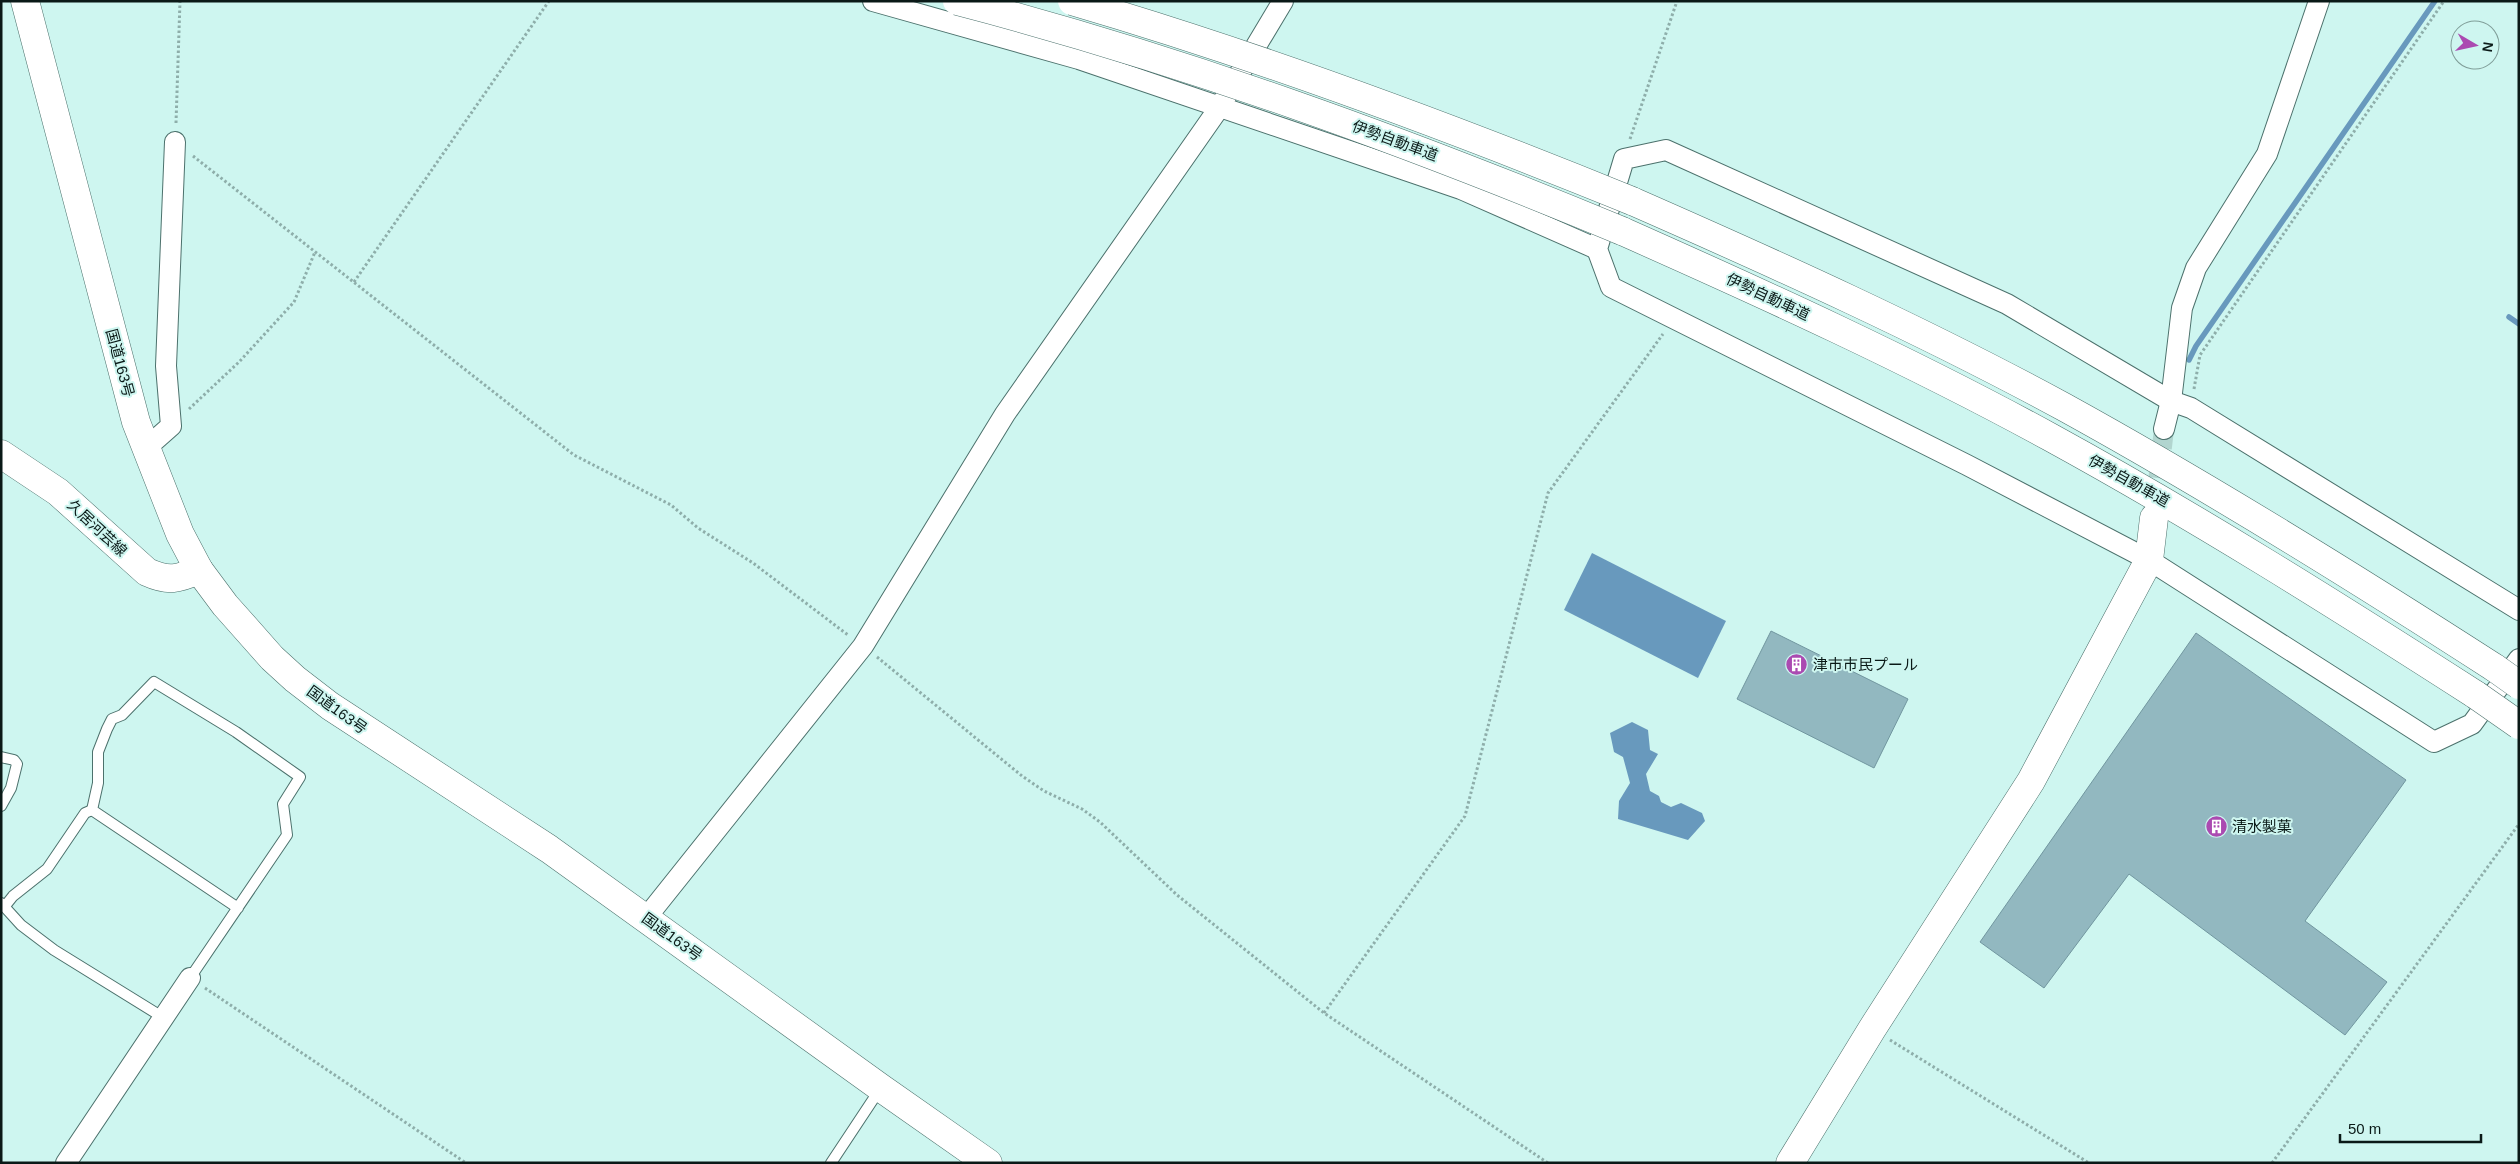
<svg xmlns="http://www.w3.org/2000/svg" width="2520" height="1164" font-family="Arial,'Noto Sans JP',sans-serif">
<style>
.water{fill:#6899bd}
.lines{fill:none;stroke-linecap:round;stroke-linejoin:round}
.stream{stroke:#6899bd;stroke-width:5.5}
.building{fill:#92b8c0;stroke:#71969f}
.street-tunnel{stroke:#b1d5cf;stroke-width:20;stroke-dasharray:20 10;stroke-linecap:butt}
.lane-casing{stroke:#4c716c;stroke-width:12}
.street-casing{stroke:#4c716c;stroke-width:22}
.secondary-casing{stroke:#4c716c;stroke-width:29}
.primary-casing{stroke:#4c716c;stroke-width:29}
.highway-casing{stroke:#4c716c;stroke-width:29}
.path{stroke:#8eaeaa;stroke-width:3;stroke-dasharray:2.5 2.5;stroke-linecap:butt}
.lane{stroke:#fff;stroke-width:10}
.street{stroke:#fff;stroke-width:20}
.secondary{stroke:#fff;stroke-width:28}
.primary{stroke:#fff;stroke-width:28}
.highway{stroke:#fff;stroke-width:28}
.highway-bridge-casing{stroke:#4c716c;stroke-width:29;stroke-linecap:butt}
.highway-bridge{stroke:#fff;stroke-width:28}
.labels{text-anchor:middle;stroke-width:4;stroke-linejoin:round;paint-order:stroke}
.street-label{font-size:15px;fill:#0a1917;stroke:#cef6f0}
.poi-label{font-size:15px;fill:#0a1917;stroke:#cef6f0;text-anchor:start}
</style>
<rect width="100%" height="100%" fill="#cef6f0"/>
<g class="water">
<path d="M1592 553 1726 621 1698 678 1564 610Z"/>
<path d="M1632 722 1648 730 1650 750 1658 754 1646 774 1650 791 1659 796 1661 802 1671 807 1681 803 1702 813 1705 821 1688 840 1618 819 1619 801 1630 783 1623 757 1614 752 1610 733Z"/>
</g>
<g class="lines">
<g class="stream">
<path d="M2509 317 2519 324"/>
<path d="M2189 360 2196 346 2435 1"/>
</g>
</g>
<g class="building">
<path d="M1771 631 1908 699 1874 768 1737 699Z"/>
<path d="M2196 633 2406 780 2305 921 2387 982 2345 1035 2129 874 2044 988 1980 942Z"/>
</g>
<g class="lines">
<path class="street-tunnel" d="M2155 508 2164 429"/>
<defs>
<g id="lane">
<path d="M1 757 14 760 17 764 11 788 1 806"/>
<path d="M1 903 21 925 54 950 164 1018"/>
<path d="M5 906 13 896 47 869 85 813 92 810"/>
<path d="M190 978 287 835 283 804 300 777 236 732 154 682 122 715 112 719 107 729 98 752V783L92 810 238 908"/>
<path d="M831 1163 880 1089"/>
</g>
<g id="street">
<path d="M873 1 1079 59 1461 189 1597 249"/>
<path d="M2164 429 2171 401 2182 308 2196 268 2267 154 2319 1"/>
<path d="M145 449 171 426 166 366 175 142"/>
<path d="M2519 610 2191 408 2171 401 2007 304 1666 150 1624 159 1597 249 1611 287 1967 465 2149 560 2434 742 2472 724 2519 659"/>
<path d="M646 918 863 646 1005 414 1219 108 1283 1"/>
<path d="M66 1163 190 978"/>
</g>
<path id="secondary" d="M1790 1163 1872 1029 2031 781 2149 560 2154 518"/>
<path id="primary" d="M1 454 58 492 147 572C169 582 178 579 199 570"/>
<g id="highway">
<path d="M25 1 136 422 180 534 199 570 225 605 272 658 295 679 330 706 549 849 881 1088 988 1163"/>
<path d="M1632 201C1778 265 1924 331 2064 407 2211 488 2354 577 2495 668"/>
<path d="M1622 231C1766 295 1911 361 2050 437 2196 517 2336 605 2476 695"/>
</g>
</defs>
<use href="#lane" class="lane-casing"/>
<use href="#street" class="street-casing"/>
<use href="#secondary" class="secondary-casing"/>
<use href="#primary" class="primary-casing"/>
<use href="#highway" class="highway-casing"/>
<g class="path">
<path d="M176 123 180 1"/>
<path d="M1630 139 1677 1"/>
<path d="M193 156 574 455 671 505 698 528 753 563 848 635"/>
<path d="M354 282 549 1"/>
<path d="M2194 389 2200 355 2444 1"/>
<path d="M189 409 239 362 294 302 315 252"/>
<path d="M877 657 1022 776 1044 791 1082 809 1100 822 1177 895 1324 1013 1548 1163"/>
<path d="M205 988 466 1163"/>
<path d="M1324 1013 1465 816 1548 493 1663 334"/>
<path d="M1890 1040 2089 1163"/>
<path d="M2272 1163 2519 824"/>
</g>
<use href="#lane" class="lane"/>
<use href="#street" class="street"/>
<use href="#secondary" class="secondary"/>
<use href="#primary" class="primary"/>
<use href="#highway" class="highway"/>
<defs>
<g id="highway-bridge">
<path d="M957 1C1184 60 1405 141 1622 231"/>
<path d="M1072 1C1263 57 1448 126 1632 201"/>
<path d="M2495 668 2519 685"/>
<path d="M2476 695 2519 725"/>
</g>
</defs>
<use href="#highway-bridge" class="highway-bridge-casing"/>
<use href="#highway-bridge" class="highway-bridge"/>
</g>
<defs>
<symbol id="building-disc" viewBox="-11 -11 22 22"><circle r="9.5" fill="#ab4ab1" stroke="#cef6f0"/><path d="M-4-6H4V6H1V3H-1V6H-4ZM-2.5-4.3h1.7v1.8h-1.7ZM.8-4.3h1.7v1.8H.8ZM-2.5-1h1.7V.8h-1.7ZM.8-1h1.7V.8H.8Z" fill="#fff"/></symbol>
</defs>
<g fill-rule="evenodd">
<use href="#building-disc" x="1784" y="652" width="25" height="25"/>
<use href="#building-disc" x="2204" y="814" width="25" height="25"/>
</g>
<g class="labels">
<g class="street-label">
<text transform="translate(1395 141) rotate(20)" y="5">伊勢自動車道</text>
<text transform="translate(1768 297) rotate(25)" y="5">伊勢自動車道</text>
<text transform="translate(120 363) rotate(75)" y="5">国道163号</text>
<text transform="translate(2129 481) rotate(29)" y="5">伊勢自動車道</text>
<text transform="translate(97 528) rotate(43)" y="5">久居河芸線</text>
<text transform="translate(337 710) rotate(36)" y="5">国道163号</text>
<text transform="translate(672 937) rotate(36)" y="5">国道163号</text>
</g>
<g class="poi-label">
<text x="1813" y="670">津市市民プール</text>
<text x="2232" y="832">清水製菓</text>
</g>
</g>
<rect width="2520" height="1164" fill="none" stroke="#0a1917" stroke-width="5"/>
<g transform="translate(2475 45) rotate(99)"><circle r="24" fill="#cef6f0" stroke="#809e99"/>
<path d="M0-4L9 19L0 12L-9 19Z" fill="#ab4ab1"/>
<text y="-8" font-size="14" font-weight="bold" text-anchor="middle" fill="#0a1917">N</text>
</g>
<path d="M2340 1134v8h141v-8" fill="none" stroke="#0a1917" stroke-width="2.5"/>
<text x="2348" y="1134" font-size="15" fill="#0a1917" stroke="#cef6f0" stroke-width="4" paint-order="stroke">50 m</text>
</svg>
